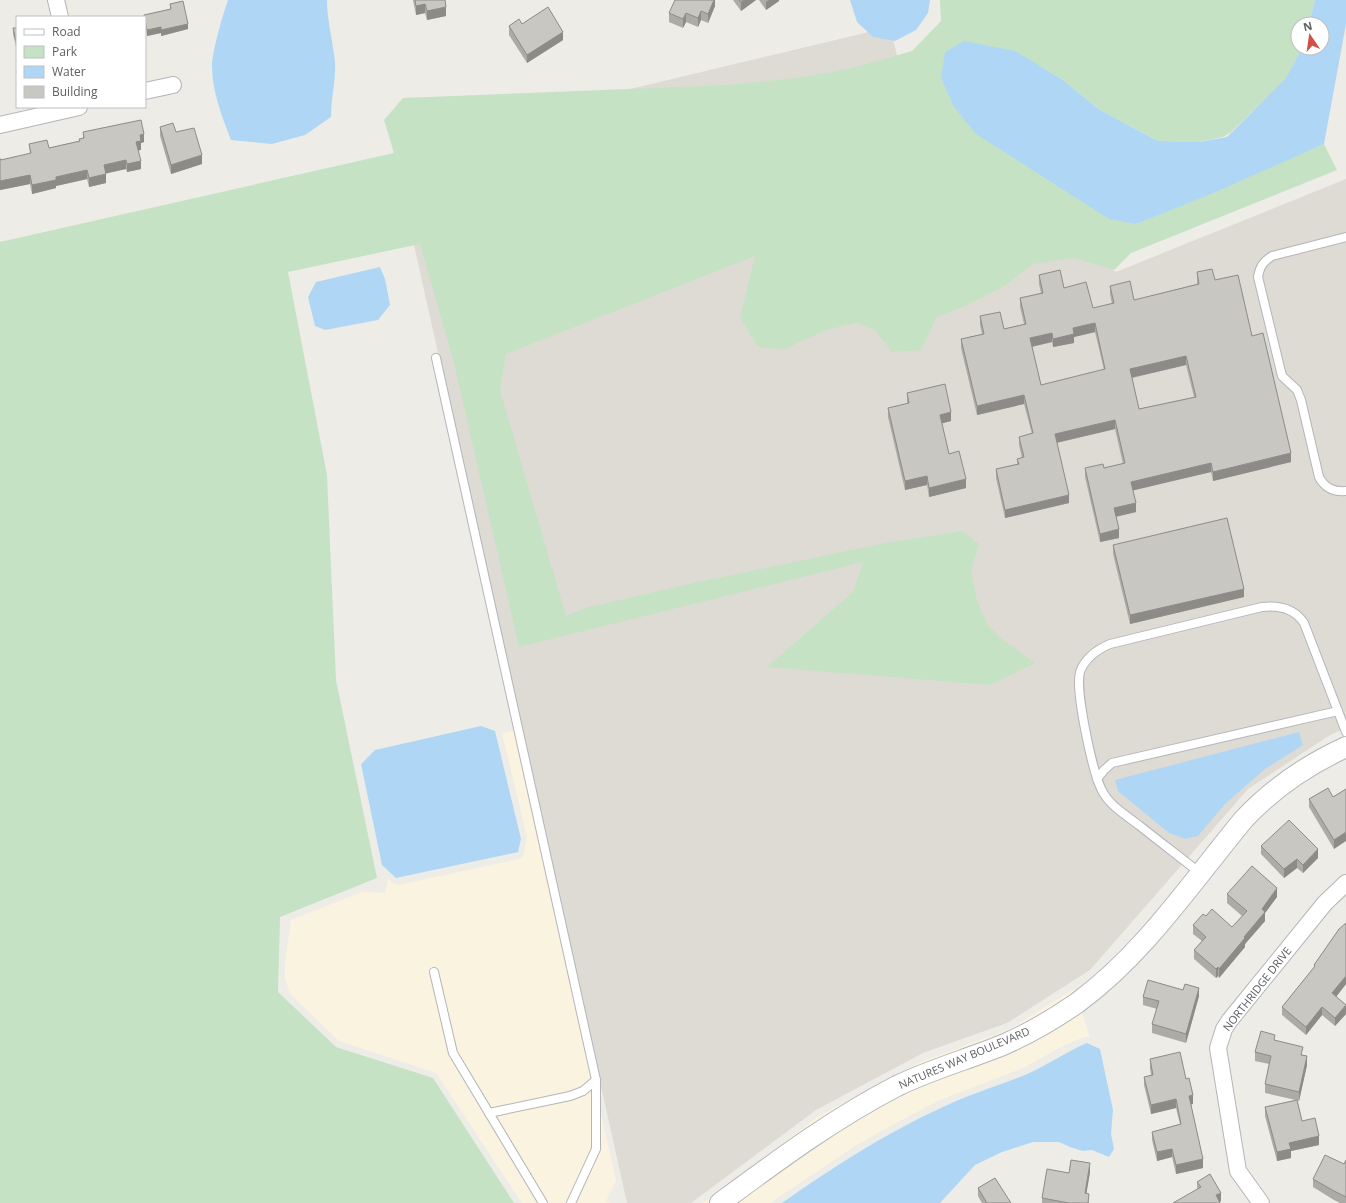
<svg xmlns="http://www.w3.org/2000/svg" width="1346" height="1203" font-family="'Open Sans',sans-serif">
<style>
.commercial{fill:#faf3df}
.education{fill:#dddbd4}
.green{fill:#c6e2c5}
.water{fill:#afd7f5}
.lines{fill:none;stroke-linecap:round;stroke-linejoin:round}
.service-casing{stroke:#b3b5b9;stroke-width:10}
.minor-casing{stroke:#b3b5b9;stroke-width:18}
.tertiary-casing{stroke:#b3b5b9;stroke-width:22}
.service{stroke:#fff;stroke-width:8}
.minor{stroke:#fff;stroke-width:16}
.tertiary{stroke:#fff;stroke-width:20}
.wall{fill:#adaba7;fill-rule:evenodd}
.shaded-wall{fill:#8d8b88}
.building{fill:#c9c7c2;stroke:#8d8b88;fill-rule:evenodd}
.labels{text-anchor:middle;stroke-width:3.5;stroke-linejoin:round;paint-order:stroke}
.street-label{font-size:11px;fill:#5d6064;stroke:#fff}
</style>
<rect width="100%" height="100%" fill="#eeece6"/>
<g class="commercial">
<path d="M516 730 616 1181 606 1201 611 1203H522L436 1073 339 1041 290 994 285 978V963L291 920 362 892 385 893 388 879 394 884 398 885 519 859 523 857 527 837 502 733Z"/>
<path d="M1074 989 1075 993 1027 1024 803 1132 707 1203H703L819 1116 923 1061 1010 1029Z"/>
<path d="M1081 1010 1090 1037H1084L1063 1046 1023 1068 940 1100 892 1125 855 1146 770 1203H734L812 1146 901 1094Z"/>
</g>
<path class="education" d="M890 27 918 140 1116 272 1346 179V728L1330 735 1248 789 1090 970 1007 1023 923 1053 816 1110 691 1203H627L392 146Z"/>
<path class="green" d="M940 0H1315L1309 24H1298V48H1302L1286 79 1230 133 1223 137 1199 142 1158 141 1100 110 1063 80 1014 51 1136 224 1324 144 1337 170 1131 253 1114 270 1074 258 1033 264 1003 287 965 306 937 317 921 350 892 352 875 330 856 323 826 330 783 350 758 347 740 318 755 256 506 354 500 390 566 616 585 608 689 584 885 543 962 531 979 544 971 571 977 601 988 625 1003 640 1035 663 990 685 767 667 853 592 863 562 519 647 454 363 420 244 288 272 327 475 336 680 377 878 280 917 278 992 336 1047 433 1078 514 1203H0V242L394 153 384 120 403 98 728 85 796 78 849 69 912 51 941 21Z"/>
<g class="water">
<path d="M228 0H327C327 21 333 41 335 62 336 80 331 99 331 117L305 135 272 144 231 140C222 117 212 91 212 66 212 52 223 14 228 0Z"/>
<path d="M850 0H930L928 13 916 30 895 41 873 37 857 22Z"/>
<path d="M1315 0H1346V24L1324 144 1211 194 1136 224 1109 219 976 134 954 107 941 78 945 52 964 41 1015 51 1063 80 1100 110 1158 141 1199 142 1227 137 1286 78 1302 48H1322V24H1309Z"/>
<path d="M380 267 385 279 390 305 378 320 325 330 315 326 308 297 316 282Z"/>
<path d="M481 726 495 731 521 839 518 852 396 878 382 865 361 764 375 750Z"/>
<path d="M1299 732 1303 745 1265 769 1225 804 1198 836 1185 839 1169 833 1118 791 1115 780Z"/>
<path d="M1087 1043 1100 1049 1113 1110 1111 1134 1114 1149 1109 1157 1092 1150 1083 1151 1070 1147 1059 1142H1033L1002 1152 975 1165 940 1203H782C833 1167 886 1133 943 1107 970 1094 998 1086 1025 1075 1046 1066 1066 1052 1087 1043Z"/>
</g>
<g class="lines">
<defs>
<g id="service">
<path d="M1346 237 1272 256C1263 262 1260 266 1258 277L1282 376 1297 390 1301 400 1319 477C1325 488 1333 492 1346 491"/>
<path d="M436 358 596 1080V1149L571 1203"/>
<path d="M1097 779 1104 770 1112 763 1338 711"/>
<path d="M1200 873C1180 857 1160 842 1140 826 1127 816 1112 807 1104 794 1093 778 1075 690 1080 672 1085 658 1096 650 1110 644L1262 607C1279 605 1294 608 1304 623L1346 732"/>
<path d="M434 972 453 1053 543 1203"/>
<path d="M489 1113 570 1096 583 1091 596 1080"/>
</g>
<g id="minor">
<path d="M56 0 60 17"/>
<path d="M145 91 173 85"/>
<path d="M0 125 79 107"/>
<path d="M1261 1203 1238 1171 1218 1048 1224 1029 1230 1020 1325 903 1346 883"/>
</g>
<path id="tertiary" d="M720 1203C777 1161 833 1119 897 1086 932 1069 969 1059 1005 1044 1030 1033 1054 1019 1077 1003 1144 954 1191 883 1244 819 1273 788 1307 765 1346 747"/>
</defs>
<use href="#service" class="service-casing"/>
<use href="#minor" class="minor-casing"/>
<use href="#tertiary" class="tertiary-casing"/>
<use href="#service" class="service"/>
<use href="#minor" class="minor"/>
<use href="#tertiary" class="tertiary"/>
</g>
<g class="wall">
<path d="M413 0H445L446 16 427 20 425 13 416 15Z"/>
<path d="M715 0V6L708 23 701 20 698 27 686 22 683 28 669 22V13Z"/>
<path d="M733 0H756L741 11Z"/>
<path d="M759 0H779V1L766 10Z"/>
<path d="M170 4 188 29 161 36V33L147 36 145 26V17H144V15L170 9Z"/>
<path d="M522 24 563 40 527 63 509 35V26Z"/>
<path d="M13 28H17L16 47 13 34Z"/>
<path d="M160 127 176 132 202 164 171 174 160 136Z"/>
<path d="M83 132 144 142 141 143V150H138L141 169 127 172 126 169 106 173V183L89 187 87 179 56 186V188L32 194 30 184 0 190V159L1 160 30 154 29 144 49 148 79 141V139L83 138Z"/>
<path d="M1197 272 1215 280 1252 336 1291 462 1213 481 1211 472 1132 490 1136 512 1116 517 1119 538 1100 542 1085 477V468H1104L1123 464 1115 429 1057 443 1069 503 1005 518 996 478V469L1017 464V459L1022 458 1019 445V437L1032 434 1024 404 977 415 961 348V339L982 334 980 325V316L1004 329 1024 324 1020 307V298L1041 293 1039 284V275L1064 288 1093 308 1112 304 1110 294V286L1134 300 1197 284ZM1095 332 1104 370 1041 385 1032 347 1052 342 1053 347 1074 343V337ZM1186 365 1194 397 1139 409 1132 378Z"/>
<path d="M907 393 951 421 941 423 949 454 966 488 929 497 927 485 905 490 888 417V408L907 404Z"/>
<path d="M1113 545 1244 597 1130 624 1113 554Z"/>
<path d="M1346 789 1334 849 1309 807V799L1333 797Z"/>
<path d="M1261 846 1318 858 1303 873 1297 868 1284 878 1261 854Z"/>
<path d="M1227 894 1277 897 1265 913V921L1245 944V947L1219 978 1218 976 1216 978 1194 959V950L1202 941 1193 934V925L1206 916 1232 927 1242 916 1227 903Z"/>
<path d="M1346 923V984L1336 997 1346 1014 1335 1026 1322 1015 1306 1035 1282 1015V1007L1314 968V965Z"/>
<path d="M1199 996 1186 1043 1152 1033V1024L1157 1009 1143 1005V997Z"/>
<path d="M1275 1041 1303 1055 1307 1065 1299 1101 1297 1100 1302 1121 1319 1145 1291 1151V1158L1277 1161 1265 1116V1107L1296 1100 1265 1093V1084L1269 1064 1255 1061V1052Z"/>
<path d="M1150 1059 1186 1079 1193 1104H1191L1203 1168 1176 1174 1172 1157 1157 1161 1152 1140V1132L1180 1124 1176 1108 1151 1114 1144 1085V1077L1151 1075 1150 1068Z"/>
<path d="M1346 1160V1203H1340L1334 1200 1313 1187V1179L1344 1164Z"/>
<path d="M1090 1172 1086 1194 1089 1203H1042V1198L1069 1173Z"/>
<path d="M1197 1182 1221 1201 1220 1202 1197 1189Z"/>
<path d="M978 1188 1011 1203H982L978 1196Z"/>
</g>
<g class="shaded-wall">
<path d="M714 0H715V6L708 23V14Z"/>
<path d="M744 0H756L741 11V2Z"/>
<path d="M769 0H779V1L766 10V2Z"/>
<path d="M425 4V13L416 15V6Z"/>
<path d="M446 7V16L427 20V11Z"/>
<path d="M701 11V20L698 27V18Z"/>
<path d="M686 13V22L683 28V19Z"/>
<path d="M188 24V29L161 36V30Z"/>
<path d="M161 27V33L147 36V30Z"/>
<path d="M563 32V40L527 63V55Z"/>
<rect x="16" y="41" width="1" height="6"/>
<path d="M144 134V142L141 143V150L136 151V142L140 135Z"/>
<path d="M202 155V164L171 174V165Z"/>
<path d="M126 160V169L104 174V165Z"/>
<path d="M141 161V169L127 172V164Z"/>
<path d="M87 170V179L56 186V188L32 194V185L56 177Z"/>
<path d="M106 174V183L89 187V178Z"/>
<path d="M30 175V184L0 190V181Z"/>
<path d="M1095 323V332L1074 337V343L1053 347V339L1073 328Z"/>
<path d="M1052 333V342L1030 347V338Z"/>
<path d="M1186 356V365L1130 378V369Z"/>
<path d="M1024 395V404L977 415V406Z"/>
<path d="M951 412V421L940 424V415Z"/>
<path d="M1115 420V429L1055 443V434Z"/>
<path d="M1291 453V462L1213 481V472Z"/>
<path d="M1211 463V472L1131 491V482Z"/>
<path d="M927 476V485L905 490V481Z"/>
<path d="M966 479V488L929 497V488Z"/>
<path d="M1069 495V503L1005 518V510Z"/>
<path d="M1136 503V512L1114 517V508Z"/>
<path d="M1119 529V538L1100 542V534Z"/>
<path d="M1244 589V597L1130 624V615Z"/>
<path d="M1346 832V841L1334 849V840Z"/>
<path d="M1318 849V858L1303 873V865Z"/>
<path d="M1297 859V868L1284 878V869Z"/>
<path d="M1277 888V897L1265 913V921L1245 944V947L1219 978V969L1244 937 1262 909Z"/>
<path d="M1218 967V976L1216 978V969Z"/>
<path d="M1346 976V984L1332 1002V993Z"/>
<path d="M1199 988V996L1186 1043V1034Z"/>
<path d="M1346 1005V1014L1335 1026V1018Z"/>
<path d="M1322 1007V1015L1306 1035V1027Z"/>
<path d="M1307 1056V1065L1299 1101V1092Z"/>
<path d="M1193 1095V1104L1189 1105V1096Z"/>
<path d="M1176 1099V1108L1151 1114V1105Z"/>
<path d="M1319 1136V1145L1291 1151V1158L1277 1161V1152L1289 1143Z"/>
<path d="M1172 1149V1157L1157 1161V1152Z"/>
<path d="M1203 1159V1168L1176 1174V1165Z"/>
<path d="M1090 1163V1172L1085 1202V1193Z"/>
<path d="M1221 1193V1201L1218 1203 1216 1195Z"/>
</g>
<g class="building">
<path d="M415 0H445L446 7 427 11 425 4 416 6Z"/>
<path d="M675 0H714L708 14 701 11 698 18 686 13 683 19 669 13Z"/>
<path d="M739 0H744L741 2Z"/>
<path d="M183 1 188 24 161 30V27L147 30 145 20V17H144V15L171 9 170 4Z"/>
<path d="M548 7 563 32 527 55 509 26 519 19 522 24Z"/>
<path d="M13 28H17V41H16Z"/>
<path d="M141 120 144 134 140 135 141 141 136 142 141 161 127 164 126 160 104 165 106 174 89 178 87 170 56 177V180L32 185 30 175 0 181V159H1V160L31 153 29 144 47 140 49 148 80 141 79 139 84 138 83 132Z"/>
<path d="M173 123 176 132 194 128 202 155 171 165 160 127Z"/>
<path d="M1212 269 1215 280 1238 275 1252 336 1263 333 1291 453 1213 472 1211 463 1131 482 1136 503 1114 508 1119 529 1100 534 1085 468 1103 464 1104 468 1125 463 1115 420 1055 434 1069 495 1005 510 996 469 1019 464 1017 459 1024 457 1019 437 1033 433 1024 395 977 406 961 339 984 334 980 316 1000 312 1004 329 1026 324 1020 298 1043 293 1039 275 1060 270 1064 288 1086 282 1093 308 1114 303 1110 286 1130 281 1134 300 1199 284 1197 272ZM1095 323 1105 369 1041 385 1030 338 1052 333 1053 339 1074 334 1073 328ZM1186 356 1196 397 1139 409 1130 369Z"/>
<path d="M945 384 951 412 940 415 949 454 959 451 966 479 929 488 927 476 905 481 888 408 909 403 907 393Z"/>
<path d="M1227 518 1244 589 1130 615 1113 545Z"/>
<path d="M1328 788 1333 797 1346 789V832L1334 840 1309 799Z"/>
<path d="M1289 820 1318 849 1303 865 1297 859 1284 869 1261 846Z"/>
<path d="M1252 866 1277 888 1262 909 1265 912 1244 937 1245 938 1219 969 1218 967 1216 969 1194 950 1206 937 1193 925 1203 914 1206 916 1212 909 1232 927 1247 911 1227 894Z"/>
<path d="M1346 923V976L1332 993 1346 1005 1335 1018 1322 1007 1306 1027 1282 1007 1315 966 1314 965 1339 929Z"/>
<path d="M1148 980 1183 990 1185 984 1199 988 1186 1034 1152 1024 1159 1001 1143 997Z"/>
<path d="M1261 1031 1275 1035 1274 1040 1303 1047 1301 1055 1307 1056 1299 1092 1265 1084 1271 1056 1255 1052Z"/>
<path d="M1180 1052 1186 1079 1189 1078 1193 1095 1189 1096 1203 1159 1176 1165 1172 1149 1157 1152 1152 1132 1181 1124 1176 1099 1151 1105 1144 1077 1153 1075 1150 1059Z"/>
<path d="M1297 1100 1302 1121 1315 1118 1319 1136 1289 1143 1291 1149 1277 1152 1265 1107Z"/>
<path d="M1325 1155 1344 1164 1346 1160V1197L1334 1191 1313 1179Z"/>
<path d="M1071 1160 1090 1163 1085 1193 1089 1194 1088 1203H1069L1042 1198 1047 1169 1069 1173Z"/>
<path d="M1210 1174 1221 1193 1216 1195 1220 1203H1173L1201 1187 1197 1182Z"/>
<path d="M995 1178 1011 1203H987L978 1188Z"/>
</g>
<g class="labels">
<g class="street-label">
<text transform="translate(1257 989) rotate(-52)" y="4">NORTHRIDGE DRIVE</text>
<text transform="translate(964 1058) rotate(-23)" y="4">NATURES WAY BOULEVARD</text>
</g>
</g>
<rect x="16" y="16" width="130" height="92" fill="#ffffff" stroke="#bebfc1"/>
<rect x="24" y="29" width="20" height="6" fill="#ffffff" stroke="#bebfc1"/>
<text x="52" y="36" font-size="12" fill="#5d6064">Road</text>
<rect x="24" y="46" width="20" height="12" fill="#c6e2c5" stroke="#bebfc1"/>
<text x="52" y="56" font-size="12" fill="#5d6064">Park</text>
<rect x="24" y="66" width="20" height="12" fill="#afd7f5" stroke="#bebfc1"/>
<text x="52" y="76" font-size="12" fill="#5d6064">Water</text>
<rect x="24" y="86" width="20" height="12" fill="#c9c7c2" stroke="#bebfc1"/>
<text x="52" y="96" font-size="12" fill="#5d6064">Building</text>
<g transform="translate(1310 36) rotate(347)"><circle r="19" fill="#ffffff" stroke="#bebfc1"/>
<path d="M0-3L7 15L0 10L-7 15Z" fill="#d54e45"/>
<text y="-6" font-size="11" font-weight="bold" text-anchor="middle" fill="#5d6064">N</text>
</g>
</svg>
